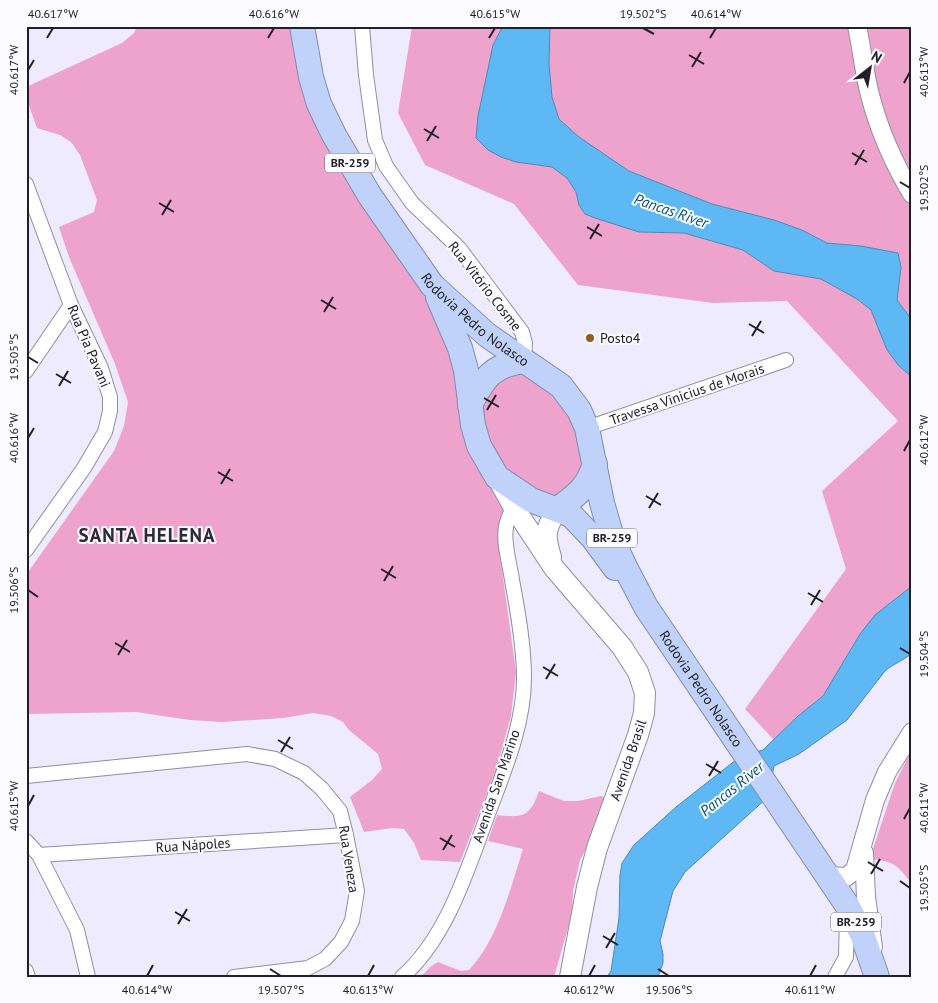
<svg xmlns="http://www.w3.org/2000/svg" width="938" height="1003" font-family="'PT Sans',sans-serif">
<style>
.green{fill:#eea3cd}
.water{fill:#5db8f4;stroke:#4b8ab6}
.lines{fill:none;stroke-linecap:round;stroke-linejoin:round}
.minor-casing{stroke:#918ea0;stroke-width:16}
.tertiary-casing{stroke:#918ea0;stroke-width:20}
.secondary-casing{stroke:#918ea0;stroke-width:22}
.trunk-casing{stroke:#7f8daf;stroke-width:26}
.minor{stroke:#fff;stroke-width:14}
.tertiary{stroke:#fff;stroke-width:18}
.secondary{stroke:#fff;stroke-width:20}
.trunk{stroke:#c0d2fa;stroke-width:24}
.ticks{fill:none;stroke:#212027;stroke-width:2}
.poi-dot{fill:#965c19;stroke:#fbfbff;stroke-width:2}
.labels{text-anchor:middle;stroke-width:4;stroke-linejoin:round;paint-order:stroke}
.shield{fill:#fbfbff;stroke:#626268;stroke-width:1}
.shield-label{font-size:12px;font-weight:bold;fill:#212027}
.street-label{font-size:14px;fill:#212027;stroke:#fbfbff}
.poi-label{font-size:14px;fill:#212027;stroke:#fbfbff;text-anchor:start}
.water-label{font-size:15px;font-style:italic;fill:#055076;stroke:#fbfbff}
.district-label{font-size:19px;font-weight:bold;letter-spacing:1px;fill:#2d2b3a;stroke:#fbfbff}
.neatline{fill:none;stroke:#212027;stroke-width:2}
.ticks-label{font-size:12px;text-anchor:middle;fill:#212027}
</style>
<rect width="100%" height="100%" fill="#eeebff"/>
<g class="green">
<path d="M137 26H297L308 92 455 347 510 500 502 522 500 555 516 672 511 716 496 770 460 862 421 860 414 843 404 829 393 828 364 832 350 797 372 780 382 769 378 754 349 730 343 722 331 716 313 713 283 718 222 722 190 720 136 712 26 714V575L114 451 124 426 128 402 115 364 69 257 59 227 94 212 97 200 80 155 71 142 60 135 37 128 26 97V87L122 43 134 33Z"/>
<path d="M412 26H503L493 45 478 116 531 164 552 167 567 178 576 192 579 205 585 214 639 232 684 233 743 250 774 271 821 279 857 299 871 310 899 366 912 377V586L875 615 860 634 823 696 798 716 774 740 745 709 846 569 822 491 898 421 787 301 713 303 578 285 514 204 425 165 398 113Z"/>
<path d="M550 26H912V320L897 300 901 267 898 253 861 246 827 243 802 230 774 220 712 204 629 171 579 137 559 119 552 97 549 64Z"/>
<path d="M520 372 548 387 571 415 585 443 581 478 570 498 548 501 497 463 480 429 476 399 492 375Z"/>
<path d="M912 750V884C897 865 896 862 871 859L872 852 895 783Z"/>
<path d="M539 791 564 801H578L601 796 605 798 604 816 580 860 573 891 572 914 554 977H421L430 967 438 962 461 971 469 970C498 939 510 890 523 849L488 841 497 815C523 818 530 817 539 791Z"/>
</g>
<g class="water">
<path d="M503 26H550L549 64 552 97 559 119 579 137 629 171 712 204 774 220 802 230 827 243 861 246 898 253 901 267 897 300 912 320V377L899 366 887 350 871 310 857 299 821 279 774 271 743 250 684 233 639 232 595 218 585 214 579 205 576 192 567 178 552 167 516 162 501 157 488 150 476 138 478 116 493 45Z"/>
<path d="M912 586V653C903 661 893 664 885 671L847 720 799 754 774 766 768 797 685 872 673 891 660 941 663 954V963L658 977H607L611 971 619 918 620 875 622 863 634 845 676 807 741 756 763 750 798 716 823 696 860 634 875 615Z"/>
</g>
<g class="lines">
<defs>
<g id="minor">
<path d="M362 26 366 75 375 140 386 166 412 203 459 248 522 332 525 343 524 361"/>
<path d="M26 184 71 305 101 368 110 397V411L105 432 84 468 26 550"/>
<path d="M26 371 71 305"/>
<path d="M587 428 786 360"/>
<path d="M26 776 247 754 275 759 304 773 322 789 340 811 346 835 357 891 352 921 341 942 325 959 308 968 234 977"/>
<path d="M26 841 39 855 77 930 88 977"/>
<path d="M39 855 346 835"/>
<path d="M26 971 28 977"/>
<path d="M402 977C447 938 468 868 488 814 504 771 524 725 524 678 524 646 518 612 512 580 510 564 503 544 506 527 507 520 511 513 513 506"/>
<path d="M835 977 846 957 847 913"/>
</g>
<g id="tertiary">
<path d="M857 26C862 49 864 72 870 95 879 130 893 162 912 194"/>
<path d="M864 853 866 897 873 947"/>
<path d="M828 876 846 877 855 870 875 800 887 772 912 732"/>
</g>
<g id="secondary">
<path d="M497 477 513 506 554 568 622 647 638 672 645 693 644 713 638 735 597 848 587 887 570 977"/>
<path d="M551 557C544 535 545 528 558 509"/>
</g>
<g id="trunk">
<path id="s1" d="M302 26 311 77 319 104 334 135 370 196 432 285 487 335 561 386 579 410 587 428 602 503 613 541 625 567 646 607 847 905 862 934 877 977"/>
<path d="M438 297 460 348 466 370 473 425 479 446 497 477 531 500 571 515 593 538 615 568"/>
<path d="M470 405C484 378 492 365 524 361"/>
<path d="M558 509C578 494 587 488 595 464"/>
</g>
</defs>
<use href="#minor" class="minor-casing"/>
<use href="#tertiary" class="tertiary-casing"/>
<use href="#secondary" class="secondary-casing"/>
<use href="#trunk" class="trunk-casing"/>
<use href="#minor" class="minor"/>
<use href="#tertiary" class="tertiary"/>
<use href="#secondary" class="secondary"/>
<use href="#trunk" class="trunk"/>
</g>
<path class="ticks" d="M643 28 654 34M47 38 53 28M268 38 274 28M489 38 495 28M710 38 716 28M689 55 704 64M692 67 701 52M28 70 34 60M904 83 910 72M424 129 439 138M427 141 436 126M852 153 867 162M855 165 864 150M900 182 910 188M159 203 174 212M162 215 171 200M587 227 602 236M590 239 599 224M321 300 336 309M324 312 333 297M749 324 764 333M752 336 761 321M28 357 38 363M56 374 71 383M59 386 68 371M484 398 499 407M487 410 496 395M28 438 34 428M904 451 910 440M218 472 233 481M221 484 230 469M646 496 661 505M649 508 658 493M381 569 396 578M384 581 393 566M28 590 38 597M808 593 823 602M811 605 820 590M115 643 130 652M900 648 910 654M118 655 127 640M543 667 558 676M546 679 555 664M278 740 293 749M281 752 290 737M706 764 721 773M709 776 718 761M28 806 34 795M904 819 910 808M440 838 455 847M443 850 452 835M868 862 883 871M871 874 880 859M900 881 910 888M175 912 190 921M178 924 187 909M603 936 618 945M606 948 615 933M270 969 281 976M658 969 669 976M147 976 153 965M368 976 374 965M589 976 595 965M810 976 816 965"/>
<circle class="poi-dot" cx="590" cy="338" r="5"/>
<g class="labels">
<g class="shield">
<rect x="325" y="153.5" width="50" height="19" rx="4"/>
<rect x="587" y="528.5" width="50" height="19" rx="4"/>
<rect x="831" y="912.5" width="50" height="19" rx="4"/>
</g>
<g class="shield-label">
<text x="350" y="167">BR-259</text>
<text x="612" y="542">BR-259</text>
<text x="856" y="926">BR-259</text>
</g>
<g class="street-label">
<text transform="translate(485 286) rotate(52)" y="5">Rua Vitório Cosme</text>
<text dy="5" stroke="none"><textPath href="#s1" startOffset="349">Rodovia Pedro Nolasco</textPath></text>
<text transform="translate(89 346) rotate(67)" y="5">Rua Pia Pavani</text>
<text transform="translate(687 394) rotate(-19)" y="5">Travessa Vinicius de Morais</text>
<text dy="5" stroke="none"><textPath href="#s1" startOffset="796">Rodovia Pedro Nolasco</textPath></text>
<text transform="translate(628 760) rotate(-71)" y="5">Avenida Brasil</text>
<text transform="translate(496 786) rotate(-71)" y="5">Avenida San Marino</text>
<text transform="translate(193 845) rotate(-4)" y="5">Rua Nápoles</text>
<text transform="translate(349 859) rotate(81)" y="5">Rua Veneza</text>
</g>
<g class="poi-label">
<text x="600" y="343">Posto4</text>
</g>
<g class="water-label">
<text transform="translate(671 211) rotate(19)" y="5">Pancas River</text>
<text transform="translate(732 789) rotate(-39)" y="5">Pancas River</text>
</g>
<g class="district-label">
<text x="147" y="542">SANTA HELENA</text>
</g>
</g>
<rect width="938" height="1003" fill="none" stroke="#fbfbff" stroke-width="55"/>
<g transform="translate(870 68) rotate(31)" stroke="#fbfbff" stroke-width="4" paint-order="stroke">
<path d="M0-4L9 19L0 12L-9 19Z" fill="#212027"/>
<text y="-8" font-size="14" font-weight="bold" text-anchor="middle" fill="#212027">N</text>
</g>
<rect x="28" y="28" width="882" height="948" class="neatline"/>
<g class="ticks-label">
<text x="53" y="18">40.617°W</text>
<text x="274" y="18">40.616°W</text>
<text x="495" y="18">40.615°W</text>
<text x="643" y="18">19.502°S</text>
<text x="716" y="18">40.614°W</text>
<text transform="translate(14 70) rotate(-90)" y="4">40.617°W</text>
<text transform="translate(924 72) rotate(-90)" y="4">40.613°W</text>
<text transform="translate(924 188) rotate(-90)" y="4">19.502°S</text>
<text transform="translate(14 357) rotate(-90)" y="4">19.505°S</text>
<text transform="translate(14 438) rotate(-90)" y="4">40.616°W</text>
<text transform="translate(924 440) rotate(-90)" y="4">40.612°W</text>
<text transform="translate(14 590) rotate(-90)" y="4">19.506°S</text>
<text transform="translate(924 654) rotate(-90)" y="4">19.504°S</text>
<text transform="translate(14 806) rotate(-90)" y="4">40.615°W</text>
<text transform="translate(924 808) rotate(-90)" y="4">40.611°W</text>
<text transform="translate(924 888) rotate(-90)" y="4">19.505°S</text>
<text x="147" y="994">40.614°W</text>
<text x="281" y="994">19.507°S</text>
<text x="368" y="994">40.613°W</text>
<text x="589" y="994">40.612°W</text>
<text x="669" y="994">19.506°S</text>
<text x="810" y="994">40.611°W</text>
</g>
</svg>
